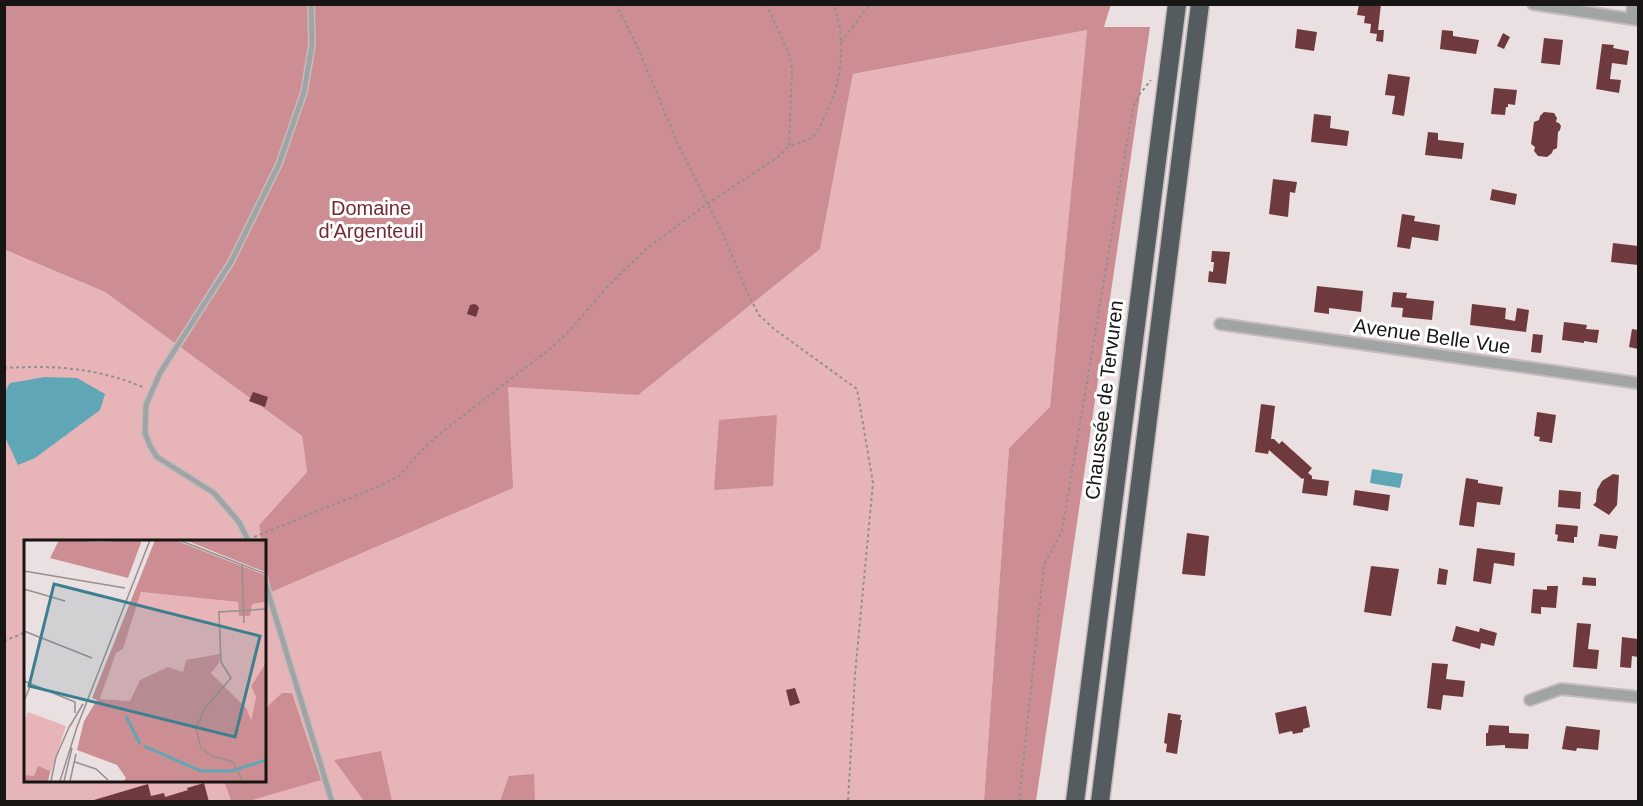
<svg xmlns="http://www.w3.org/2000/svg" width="1643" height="806" font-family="Helvetica,sans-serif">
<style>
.green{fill:#e7b5b8}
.forest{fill:#cc8e92}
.water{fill:#5fa6b7}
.building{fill:#6f3a3e}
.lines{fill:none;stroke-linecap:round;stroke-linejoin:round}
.lane-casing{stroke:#c5bbbc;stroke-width:8}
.street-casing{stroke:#c5bbbc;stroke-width:14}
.highway-casing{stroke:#c5bbbc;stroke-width:21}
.path{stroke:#968e8f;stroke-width:2;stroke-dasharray:3 3;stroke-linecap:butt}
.lane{stroke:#a0a4a5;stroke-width:5}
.street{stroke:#a0a4a5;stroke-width:10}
.highway{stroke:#545c5f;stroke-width:18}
.labels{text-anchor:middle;stroke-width:6;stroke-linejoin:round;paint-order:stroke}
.park-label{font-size:20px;fill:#742933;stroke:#fff}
.street-label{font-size:20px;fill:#181515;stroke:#fff}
.inset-river{fill:none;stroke:#5fa6b7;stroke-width:3}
.inset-road{fill:none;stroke:#978f8f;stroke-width:1.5}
.view{fill:#3c808f;fill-opacity:0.15;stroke:#3c808f;stroke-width:3}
.inset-edge{fill:none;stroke:#181515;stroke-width:3}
</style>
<rect width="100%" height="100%" fill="#ebe0e1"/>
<path class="green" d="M1087 30 1050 408 1009 448 984 801H5L4 250 105 292 302 436 307 472 259 525 262 542H26V780H264V554L271 591 508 387 820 249 853 74Z"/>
<g class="forest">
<path d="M1111 4 1104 27H1150L1036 801H984L1009 448 1050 407 1087 30 853 74 820 249 638 395 508 387 513 488 271 592 264 554V542H262L259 525 307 472 302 436 105 292 5 250 4 5Z"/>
<path d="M777 415 773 486 714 490 719 420Z"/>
<path d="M282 693H292L321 780 249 801H231L225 783 222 781 264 780V720L268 706Z"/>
<path d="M381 751 392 801H364L334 760Z"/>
<path d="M534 774 535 801H500L509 776Z"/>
</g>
<g class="water">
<path d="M45 377 77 378 105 394 100 410 35 458 18 465 5 437V391L10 383Z"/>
<path d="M1372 469 1403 474 1400 488 1370 483Z"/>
</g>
<g class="building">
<path d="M1359 4H1381L1378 30H1384L1383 42 1376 41 1377 34 1370 33 1371 24 1364 23 1365 16 1357 15Z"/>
<path d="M1297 29 1317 32 1314 51 1295 48Z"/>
<path d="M1442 30 1453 31V36L1479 40 1476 54 1440 49Z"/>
<path d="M1503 33 1510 37 1504 49 1497 46Z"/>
<path d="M1544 38 1563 40 1560 65 1541 63Z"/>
<path d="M1602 44 1614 45 1613 48 1629 51 1627 65 1612 63 1610 79 1621 80 1619 93 1596 89Z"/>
<path d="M1388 74 1410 77 1404 116 1392 114 1395 96 1385 95Z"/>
<path d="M1494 88 1517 90 1515 105 1508 104V107H1506L1505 115 1491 114Z"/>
<path d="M1544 112 1554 113 1557 118 1556 122 1559 123 1561 126 1560 130 1558 132 1557 148 1553 150 1552 153 1547 157 1538 156 1534 151 1535 147 1531 144 1534 122 1539 120 1540 116Z"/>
<path d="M1314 114 1331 116 1330 128 1349 131 1347 146 1311 142Z"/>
<path d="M1428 132 1438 133V140L1464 143 1462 159 1425 155Z"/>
<path d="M1273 179 1297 182 1295 193 1290 192 1288 217 1269 214Z"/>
<path d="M1492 189 1517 194 1515 205 1490 200Z"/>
<path d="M1402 214 1415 216 1414 221 1440 225 1438 241 1412 237 1410 249 1397 247Z"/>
<path d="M1613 243 1638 246V265L1611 262Z"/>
<path d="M1212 251 1230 252 1226 284 1208 282 1209 271 1213 272 1214 262H1211Z"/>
<path d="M1317 286 1363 291 1361 312 1329 308V314L1314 312Z"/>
<path d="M1393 292 1407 293 1406 298 1434 301 1432 320 1402 317 1403 308 1391 307Z"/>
<path d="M474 304 477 305 479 308 476 317 467 314 470 305Z"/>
<path d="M1472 304 1506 308 1505 319 1515 321 1517 308 1529 310 1526 332 1470 325Z"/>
<path d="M1564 322 1587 325 1586 329 1599 330 1597 343 1584 341V343L1562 340Z"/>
<path d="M1632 329 1638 330V349L1629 347Z"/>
<path d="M1533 334 1543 335 1541 353 1531 352Z"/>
<path d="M253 392 268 397 265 407 249 401Z"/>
<path d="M1261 404 1275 406 1271 439H1274L1279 444 1282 441 1312 468 1308 473 1312 476V479L1329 481 1327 496 1302 493 1304 479 1303 478 1302 479 1269 450 1268 454 1255 452Z"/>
<path d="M1537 412 1556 415 1552 443 1539 441 1540 437 1534 436Z"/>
<path d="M1613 474 1619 475 1617 505 1609 515 1593 505 1596 502 1597 490 1602 481Z"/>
<path d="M1466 478 1478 480V483L1503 487 1500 505 1477 502 1474 527 1459 525Z"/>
<path d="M1355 490 1390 495 1388 511 1353 505Z"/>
<path d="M1559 490 1581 492 1580 509 1558 507Z"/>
<path d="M1556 524 1578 526 1577 537H1574V543L1557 541 1558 535 1555 534Z"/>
<path d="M1187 533 1209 536 1205 576 1182 574Z"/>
<path d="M1600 534 1618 536 1616 549 1598 546Z"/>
<path d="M1477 548 1515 553 1514 566 1494 563 1491 584 1473 581Z"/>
<path d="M1371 566 1399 569 1391 616 1364 612Z"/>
<path d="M1439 568 1448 570 1446 585 1437 584Z"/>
<path d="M1583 577 1596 578V586L1582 585Z"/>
<path d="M1547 586H1558L1556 608 1541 607V614L1531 613 1533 589 1547 590Z"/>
<path d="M1577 623 1591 624 1588 649 1599 650 1597 669 1573 667Z"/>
<path d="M1456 626 1479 632 1480 628 1497 633 1494 646 1481 643 1480 649 1452 641Z"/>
<path d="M1622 637 1638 639V657L1632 656 1631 668 1620 667Z"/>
<path d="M1432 663 1448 664 1446 679 1465 681 1463 697 1443 695 1441 710 1427 708Z"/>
<path d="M795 688 800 703 790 706 786 690Z"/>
<path d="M1306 706 1310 727 1303 729V732L1293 734 1292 731 1279 734 1275 713Z"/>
<path d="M1168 713 1181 715 1180 720H1182L1177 754 1166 752 1167 744 1164 743Z"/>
<path d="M1489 725 1509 726V733L1529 734 1528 749 1505 748V745L1486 746V733H1488Z"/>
<path d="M1566 726 1600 730 1598 750 1577 748 1576 751 1562 749Z"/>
<path d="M204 783 209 802H94V800L148 784 151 796 164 793 165 797 188 790 187 788Z"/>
</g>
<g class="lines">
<defs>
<g id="lane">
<path d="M249 542 239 522 214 493 157 457 150 446 145 433 146 405 160 373 231 262 279 164 304 92 312 45 311 4"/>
<path d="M264 579 332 802"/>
</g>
<g id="street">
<path d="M1533 4 1638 20"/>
<path d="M1631 19 1633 4"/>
<path d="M1220 324 1638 383"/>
<path d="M1530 700 1561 689 1638 697"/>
</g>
<g id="highway">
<path d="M1075 802 1177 4"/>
<path d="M1100 802 1200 4"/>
</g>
</defs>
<use href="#lane" class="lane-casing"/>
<use href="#street" class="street-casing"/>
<use href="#highway" class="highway-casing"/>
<g class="path">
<path d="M616 4 638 48 678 144 725 239 749 296 759 315 774 329 857 389 873 483 855 675 848 802"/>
<path d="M766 4 789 54 792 69 789 146C797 144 804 142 811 138 818 133 822 122 826 114 842 81 847 39 833 4"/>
<path d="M841 42 870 4"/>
<path d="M4 368C56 365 98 368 145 388"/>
<path d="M254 537 382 485 399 476 425 447 447 428 551 348 570 330 608 286 647 248 707 204 778 157 789 146"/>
<path d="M4 641 26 632"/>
<path d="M1019 802 1044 565 1062 531 1133 107 1139 95 1151 80"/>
</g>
<use href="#lane" class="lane"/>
<use href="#street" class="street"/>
<use href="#highway" class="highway"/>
</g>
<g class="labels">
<g class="park-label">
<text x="371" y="215">Domaine<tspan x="371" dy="23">d'Argenteuil</tspan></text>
</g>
<g class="street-label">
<text transform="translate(1432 336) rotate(8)" y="7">Avenue Belle Vue</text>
<text transform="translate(1104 400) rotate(-83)" y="7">Chaussée de Tervuren</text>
</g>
</g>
<g transform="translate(24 540)">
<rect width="242" height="242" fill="#ebe0e1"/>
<path d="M117 52 214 62 215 76 228 64 241 62V124L227 146 232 157 227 183 223 169 207 157 187 133V128L160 133 106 161 76 159 92 113 99 109ZM4 172 42 186 24 241 0 235V183Z" fill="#e7b5b8"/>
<path d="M35 0 76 2 118 0 104 38 26 18ZM131 0H151L241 35V62L228 64 226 76H215L214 62 117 52 99 109 92 113 76 159 106 161 116 140 144 127 159 132 162 120 196 114 195 123 187 133 223 169 227 181 232 157 227 146 241 124V241H100L102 238 93 225 53 210 60 181 73 160 68 158ZM161 0H241V32ZM14 226 26 231 24 241H0V235L10 236Z" fill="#cc8e92"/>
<path class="inset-river" d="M102 176 116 204M120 206 177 231H207L242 220"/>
<path class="inset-road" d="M155 0 242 34M218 25 220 83M0 31 101 48M0 49 41 61M0 91 68 118M0 141 51 162V173M0 161 7 144M46 186 59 164M51 222 72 229 84 240M27 241 32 217 46 185M36 241 53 187 126 0M40 241 48 208M46 241 52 214M219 241 209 222 188 216 177 208 172 188 181 168 207 138 197 122 195 72 242 69"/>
<path class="view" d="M30 44 236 96 211 197 5 146Z"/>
<rect width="242" height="242" class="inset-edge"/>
</g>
<rect width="1643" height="806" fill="none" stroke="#181515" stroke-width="12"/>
</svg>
